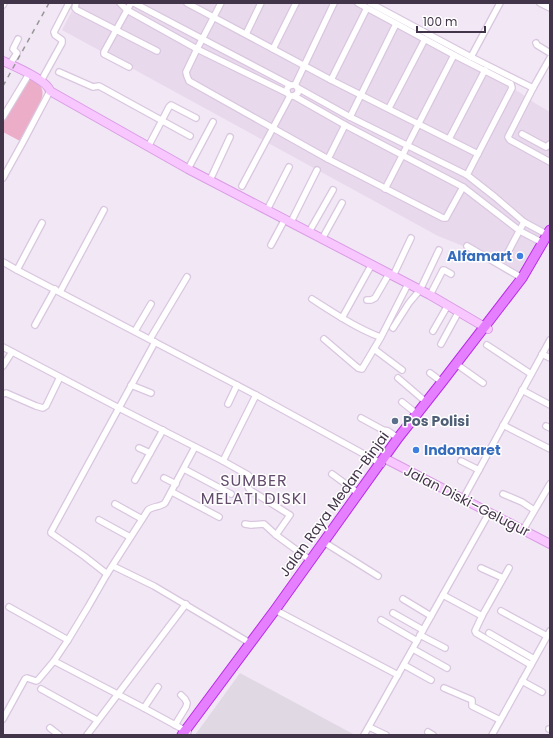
<svg xmlns="http://www.w3.org/2000/svg" width="553" height="738" font-family="Poppins,sans-serif">
<style>
.residential{fill:#e9d9ed}
.industrial{fill:#e0d9e4}
.green{fill:#ecadc9}
.lines{fill:none;stroke-linecap:round;stroke-linejoin:round}
.minor-casing{stroke:#d9c6df;stroke-width:8}
.secondary-casing{stroke:#d99ce4;stroke-width:10}
.trunk-casing{stroke:#b82ee8;stroke-width:11}
.minor{stroke:#fff;stroke-width:5.5}
.secondary{stroke:#f8c7ff;stroke-width:8}
.trunk{stroke:#e67fff;stroke-width:9}
.rail{stroke:#979797;stroke-width:1.5;stroke-dasharray:5 5;stroke-linecap:butt}
.shop-dot{fill:#3f7fe0;stroke:#fff;stroke-width:1.5}
.service-dot{fill:#5c6f8a;stroke:#fff;stroke-width:1.5}
.labels{text-anchor:middle;stroke-width:3;stroke-linejoin:round;paint-order:stroke}
.shop-label{font-size:14px;font-weight:bold;fill:#366cbe;stroke:#fff;text-anchor:end}
.service-label{font-size:14px;font-weight:bold;fill:#4e5e75;stroke:#fff;text-anchor:start}
.street-label{font-size:14px;fill:#433549;stroke:#fff}
.quarter-label{font-size:16px;letter-spacing:1px;fill:#634c6c;stroke:#fff}
</style>
<rect width="100%" height="100%" fill="#f2e7f5"/>
<path class="residential" d="M76 3H352L506 84 522 94 533 102 550 112V221L518 280 503 272 495 263 468 248 438 236 62 30Z"/>
<path class="industrial" d="M240 673 355 735H195Z"/>
<path class="green" d="M28 78C39 84 46 87 41 101L20 141 3 132V119Z"/>
<g class="lines">
<defs>
<g id="minor">
<path d="M76 3 75 8 77 10 157 51"/>
<path d="M120 3 127 10 197 49 287 93"/>
<path d="M134 3 290 85"/>
<path d="M187 3 331 80 478 154"/>
<path d="M221 3 197 49 186 72 187 76 189 81 328 159 443 218H446L447 216 463 187"/>
<path d="M358 3 454 55 511 84 512 88 467 175"/>
<path d="M370 3 471 57 533 88"/>
<path d="M540 3 550 8"/>
<path d="M3 5 4 3"/>
<path d="M246 34 261 3"/>
<path d="M536 43 537 45 550 53"/>
<path d="M273 49 296 3"/>
<path d="M471 57 500 3"/>
<path d="M550 58 533 88 508 137 510 140 550 162"/>
<path d="M10 64 17 53 13 49 18 39"/>
<path d="M129 67 104 54V52L131 3"/>
<path d="M59 72 93 87 99 86 190 136"/>
<path d="M331 80 367 8"/>
<path d="M41 81 62 43V40L55 35 54 32 69 3"/>
<path d="M295 85 334 3"/>
<path d="M298 88V93L294 96H290C284 91 287 84 295 85L298 88 350 117 467 175 495 197 524 222 548 235"/>
<path d="M294 96 345 125 463 187 520 231 543 243"/>
<path d="M389 108 425 39"/>
<path d="M3 117 29 74"/>
<path d="M350 117 396 24"/>
<path d="M522 134 546 147 550 144"/>
<path d="M449 139 485 70"/>
<path d="M148 147 169 107 171 105 196 118"/>
<path d="M328 159 345 125"/>
<path d="M188 169 213 122"/>
<path d="M3 178 23 142 50 91"/>
<path d="M210 180 230 137"/>
<path d="M242 186 290 96"/>
<path d="M385 189 454 55"/>
<path d="M267 210 289 167"/>
<path d="M291 222 317 170"/>
<path d="M309 232 333 190"/>
<path d="M322 239 342 203"/>
<path d="M271 245 285 219"/>
<path d="M467 246 522 278"/>
<path d="M506 256 524 222"/>
<path d="M3 262 17 270 256 395 382 464"/>
<path d="M17 270 42 223"/>
<path d="M393 276 411 238"/>
<path d="M60 292 104 210"/>
<path d="M430 295 443 270H444L451 274"/>
<path d="M312 299C334 313 356 328 380 337"/>
<path d="M367 300H371L375 298 389 274"/>
<path d="M342 318 372 264"/>
<path d="M35 325 55 289"/>
<path d="M393 328 409 303 420 290 439 250"/>
<path d="M135 331 151 304"/>
<path d="M433 331 448 305"/>
<path d="M150 339 187 277"/>
<path d="M324 339 358 368 362 369 381 337 408 284"/>
<path d="M441 344 459 311"/>
<path d="M487 345 531 374"/>
<path d="M3 347 119 408 223 461 248 475 250 477 248 487 250 490 290 515 276 535 310 560"/>
<path d="M374 349 402 370"/>
<path d="M542 354 550 358"/>
<path d="M3 366 12 352"/>
<path d="M459 366 483 383"/>
<path d="M430 373 442 382"/>
<path d="M398 378 426 402"/>
<path d="M131 385 151 393"/>
<path d="M522 390 550 405"/>
<path d="M3 394 6 393 36 406 43 408 46 406 60 377"/>
<path d="M402 402 417 414"/>
<path d="M228 404 237 385"/>
<path d="M361 418 383 430 388 431 398 438"/>
<path d="M503 425 550 449"/>
<path d="M546 426 550 428"/>
<path d="M139 448 150 453"/>
<path d="M223 461 256 395"/>
<path d="M461 461 479 470"/>
<path d="M184 469 231 494"/>
<path d="M332 474 358 493"/>
<path d="M164 478 176 484"/>
<path d="M135 480 163 430"/>
<path d="M172 492 219 517"/>
<path d="M503 494 522 502 534 510"/>
<path d="M463 499 550 340"/>
<path d="M115 504 142 519"/>
<path d="M99 520 130 537"/>
<path d="M245 524 251 525 264 524 276 535"/>
<path d="M523 530 550 484"/>
<path d="M327 544 378 576"/>
<path d="M113 566 154 586 250 643"/>
<path d="M481 568 503 578"/>
<path d="M509 568 482 616 475 631 476 633 531 665"/>
<path d="M107 574 84 556 51 533V532L155 342"/>
<path d="M443 595 482 616"/>
<path d="M403 599 431 616"/>
<path d="M9 607 68 640"/>
<path d="M501 611 547 636"/>
<path d="M279 612 398 675"/>
<path d="M393 613 423 630"/>
<path d="M381 620 417 641"/>
<path d="M489 633 534 659"/>
<path d="M420 635 445 648"/>
<path d="M413 649 447 668"/>
<path d="M54 661 144 708 188 732"/>
<path d="M404 665 431 680"/>
<path d="M522 681 542 692"/>
<path d="M444 688 472 700V706L500 720"/>
<path d="M41 689 97 720"/>
<path d="M144 708 158 687"/>
<path d="M3 719 25 679 27 678 36 681 38 680 54 661 68 640 88 607 107 574 148 510C153 506 161 507 165 503L195 447"/>
<path d="M175 725 186 707 187 703 185 699 181 695"/>
<path d="M369 727 386 735"/>
<path d="M50 728 59 735"/>
<path d="M549 729H550"/>
<path d="M428 732 433 735"/>
<path d="M87 735C120 692 153 648 186 604"/>
<path d="M364 735 489 513"/>
<path d="M492 735 550 631"/>
</g>
<g id="secondary">
<path d="M3 61C14 66 47 80 50 91L188 169 430 295 488 329"/>
<path d="M384 458 550 544"/>
</g>
<path id="trunk" d="M182 735 275 610 398 438 442 382 522 278 550 230"/>
</defs>
<use href="#minor" class="minor-casing"/>
<use href="#secondary" class="secondary-casing"/>
<use href="#trunk" class="trunk-casing"/>
<use href="#minor" class="minor"/>
<use href="#secondary" class="secondary"/>
<use href="#trunk" class="trunk"/>
<path class="rail" d="M3 86 49 3"/>
</g>
<g class="shop-dot">
<circle cx="520" cy="256" r="4"/>
<circle cx="416" cy="450" r="4"/>
</g>
<circle class="service-dot" cx="395" cy="421" r="4"/>
<g class="labels">
<g class="shop-label">
<text x="512" y="261">Alfamart</text>
<text x="424" y="455" text-anchor="start">Indomaret</text>
</g>
<g class="service-label">
<text x="403" y="426">Pos Polisi</text>
</g>
<g class="street-label">
<text transform="translate(467 501) rotate(27)" y="5">Jalan Diski–Gelugur</text>
<text transform="translate(334 504) rotate(-54)" y="5">Jalan Raya Medan-Binjai</text>
</g>
<g class="quarter-label">
<text x="254" y="486">SUMBER<tspan x="254" dy="18">MELATI DISKI</tspan></text>
</g>
</g>
<rect width="553" height="738" fill="none" stroke="#433549" stroke-width="8"/>
<path d="M417 26v6h68v-6" fill="none" stroke="#433549" stroke-width="2"/>
<text x="423" y="26" font-size="12" fill="#433549" stroke="#ffffff" stroke-width="3" paint-order="stroke">100 m</text>
</svg>
